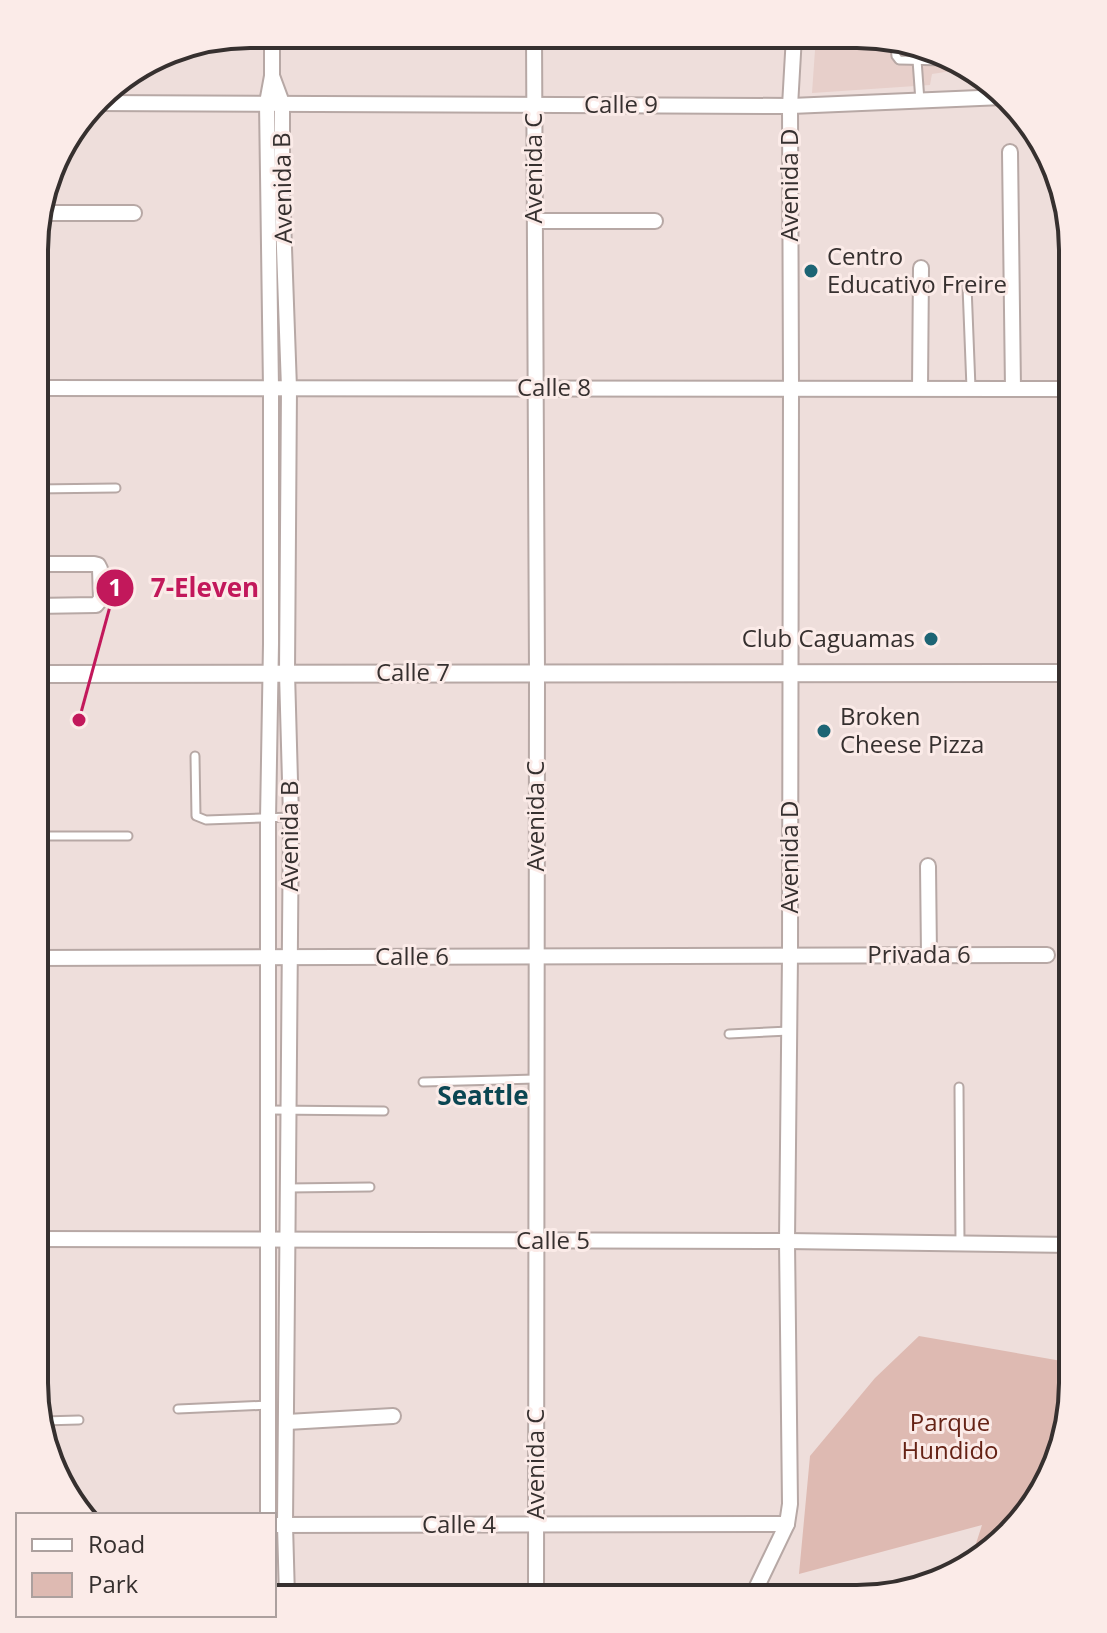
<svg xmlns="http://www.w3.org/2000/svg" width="1107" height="1633" font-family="'Open Sans',sans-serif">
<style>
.built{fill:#e7cfca}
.green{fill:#debab2}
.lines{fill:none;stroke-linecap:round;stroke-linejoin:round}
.service-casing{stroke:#b7a8a5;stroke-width:11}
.minor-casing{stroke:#b7a8a5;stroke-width:18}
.tertiary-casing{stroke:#b7a8a5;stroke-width:20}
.service{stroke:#fff;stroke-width:7}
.minor{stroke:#fff;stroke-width:14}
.tertiary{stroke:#fff;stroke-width:16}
.poi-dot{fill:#1d6474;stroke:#fbebe8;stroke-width:3}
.labels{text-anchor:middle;stroke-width:6;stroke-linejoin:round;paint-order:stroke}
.street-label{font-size:24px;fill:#36302f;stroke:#fbebe8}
.poi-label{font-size:24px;fill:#36302f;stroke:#fbebe8;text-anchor:start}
.park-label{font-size:24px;fill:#652215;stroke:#fbebe8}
.neighbourhood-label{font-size:26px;font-weight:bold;fill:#0b4652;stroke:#fbebe8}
.rim{fill:none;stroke:#36302f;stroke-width:4}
.leader{fill:none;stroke:#c2185b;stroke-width:3}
.callout-dot{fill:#c2185b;stroke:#fbebe8;stroke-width:3}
.mark-label{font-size:24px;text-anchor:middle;font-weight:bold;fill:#fff}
.callout-label{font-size:26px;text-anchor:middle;font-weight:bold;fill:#c2185b;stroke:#fbebe8;stroke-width:6;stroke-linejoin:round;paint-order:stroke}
</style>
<rect width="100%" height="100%" fill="#eededb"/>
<path class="built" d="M816 36H885L965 69 932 74 930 85 812 93Z"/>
<path class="green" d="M919 1336 1073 1363 1072 1397 1029 1514 971 1559 982 1525 799 1574 810 1456 875 1378Z"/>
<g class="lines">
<defs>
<g id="service">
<path d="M894 39 896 56 899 60 946 61"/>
<path d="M917 60 920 101"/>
<path d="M967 286 971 388"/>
<path d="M35 489 116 488"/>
<path d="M195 756 196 816 206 820 291 817"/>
<path d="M35 836H128"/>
<path d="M729 1034 789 1031"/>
<path d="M423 1082 535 1079"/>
<path d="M959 1087 960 1244"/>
<path d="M269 1110 384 1111"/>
<path d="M288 1188 370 1187"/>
<path d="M178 1409 269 1405"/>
<path d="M42 1421 79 1420"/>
</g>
<g id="minor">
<path d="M534 35 537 673 536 1598"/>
<path d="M272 76 282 103V192L289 388 287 673 291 817 285 1525 287 1597"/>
<path d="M95 103 791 106 1003 97"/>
<path d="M1010 152 1013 389"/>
<path d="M39 213H134"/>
<path d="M535 221H655"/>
<path d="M36 388 1073 389"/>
<path d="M920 388 921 268"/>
<path d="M35 606 96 605 101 599 100 569 98 565 94 564H35"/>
<path d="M928 866 929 955"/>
<path d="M35 958 1047 955"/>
<path d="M34 1239 787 1241 1073 1245"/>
<path d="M287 1422 393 1416"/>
<path d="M268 1515V819L271 644V388L267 103 272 76V34"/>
<path d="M274 1525 787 1524"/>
<path d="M751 1599 787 1524 790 1504 787 1241 790 955 791 388 790 106 794 36"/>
</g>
<path id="tertiary" d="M35 674 1073 673"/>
</defs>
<use href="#service" class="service-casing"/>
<use href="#minor" class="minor-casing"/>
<use href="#tertiary" class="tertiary-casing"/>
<use href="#service" class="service"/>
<use href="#minor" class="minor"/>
<use href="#tertiary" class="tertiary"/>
</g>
<g class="poi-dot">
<circle cx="811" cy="271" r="8"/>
<circle cx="931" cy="639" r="8"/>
<circle cx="824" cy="731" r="8"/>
</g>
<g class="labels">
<g class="street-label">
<text x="621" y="113">Calle 9</text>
<text transform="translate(534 168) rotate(-90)" y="8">Avenida C</text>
<text transform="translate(790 185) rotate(-90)" y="8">Avenida D</text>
<text transform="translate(283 188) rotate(-91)" y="8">Avenida B</text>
<text x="554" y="396">Calle 8</text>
<text x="413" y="681">Calle 7</text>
<text transform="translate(536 816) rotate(-90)" y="8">Avenida C</text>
<text transform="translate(290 836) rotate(-90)" y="8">Avenida B</text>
<text transform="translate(790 857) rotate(-90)" y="8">Avenida D</text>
<text x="919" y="963">Privada 6</text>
<text x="412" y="965">Calle 6</text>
<text x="553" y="1249">Calle 5</text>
<text transform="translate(536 1464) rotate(-90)" y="8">Avenida C</text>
<text x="459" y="1533">Calle 4</text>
</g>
<g class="poi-label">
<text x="827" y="265">Centro<tspan x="827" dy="28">Educativo Freire</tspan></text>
<text x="915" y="647" text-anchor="end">Club Caguamas</text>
<text x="840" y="725">Broken<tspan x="840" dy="28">Cheese Pizza</tspan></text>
</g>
<g class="park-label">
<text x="950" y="1431">Parque<tspan x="950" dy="28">Hundido</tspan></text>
</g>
<g class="neighbourhood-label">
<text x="483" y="1105">Seattle</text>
</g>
</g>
<path d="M0 0H1107V1633H0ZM250 48H857A202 202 0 0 1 1059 250V1383A202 202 0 0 1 857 1585H250A202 202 0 0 1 48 1383V250A202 202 0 0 1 250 48Z" fill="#fbebe8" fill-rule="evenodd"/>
<path class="rim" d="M250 48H857A202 202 0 0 1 1059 250V1383A202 202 0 0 1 857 1585H250A202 202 0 0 1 48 1383V250A202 202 0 0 1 250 48Z"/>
<path class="leader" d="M79 720L115 588"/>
<g class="callout-dot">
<circle cx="79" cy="720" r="8"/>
<circle cx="115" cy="588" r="20"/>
</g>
<g class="mark-label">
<text x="115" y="596">1</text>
</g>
<g class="callout-label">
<text x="205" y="597">7-Eleven</text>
</g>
<rect x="16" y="1513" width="260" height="104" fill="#fbebe8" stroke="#aca09e" stroke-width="2"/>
<rect x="32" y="1539" width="40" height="12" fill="#ffffff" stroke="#aca09e" stroke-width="2"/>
<text x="88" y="1553" font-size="24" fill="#36302f">Road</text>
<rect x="32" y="1573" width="40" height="24" fill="#debab2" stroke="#aca09e" stroke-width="2"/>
<text x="88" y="1593" font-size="24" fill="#36302f">Park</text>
</svg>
